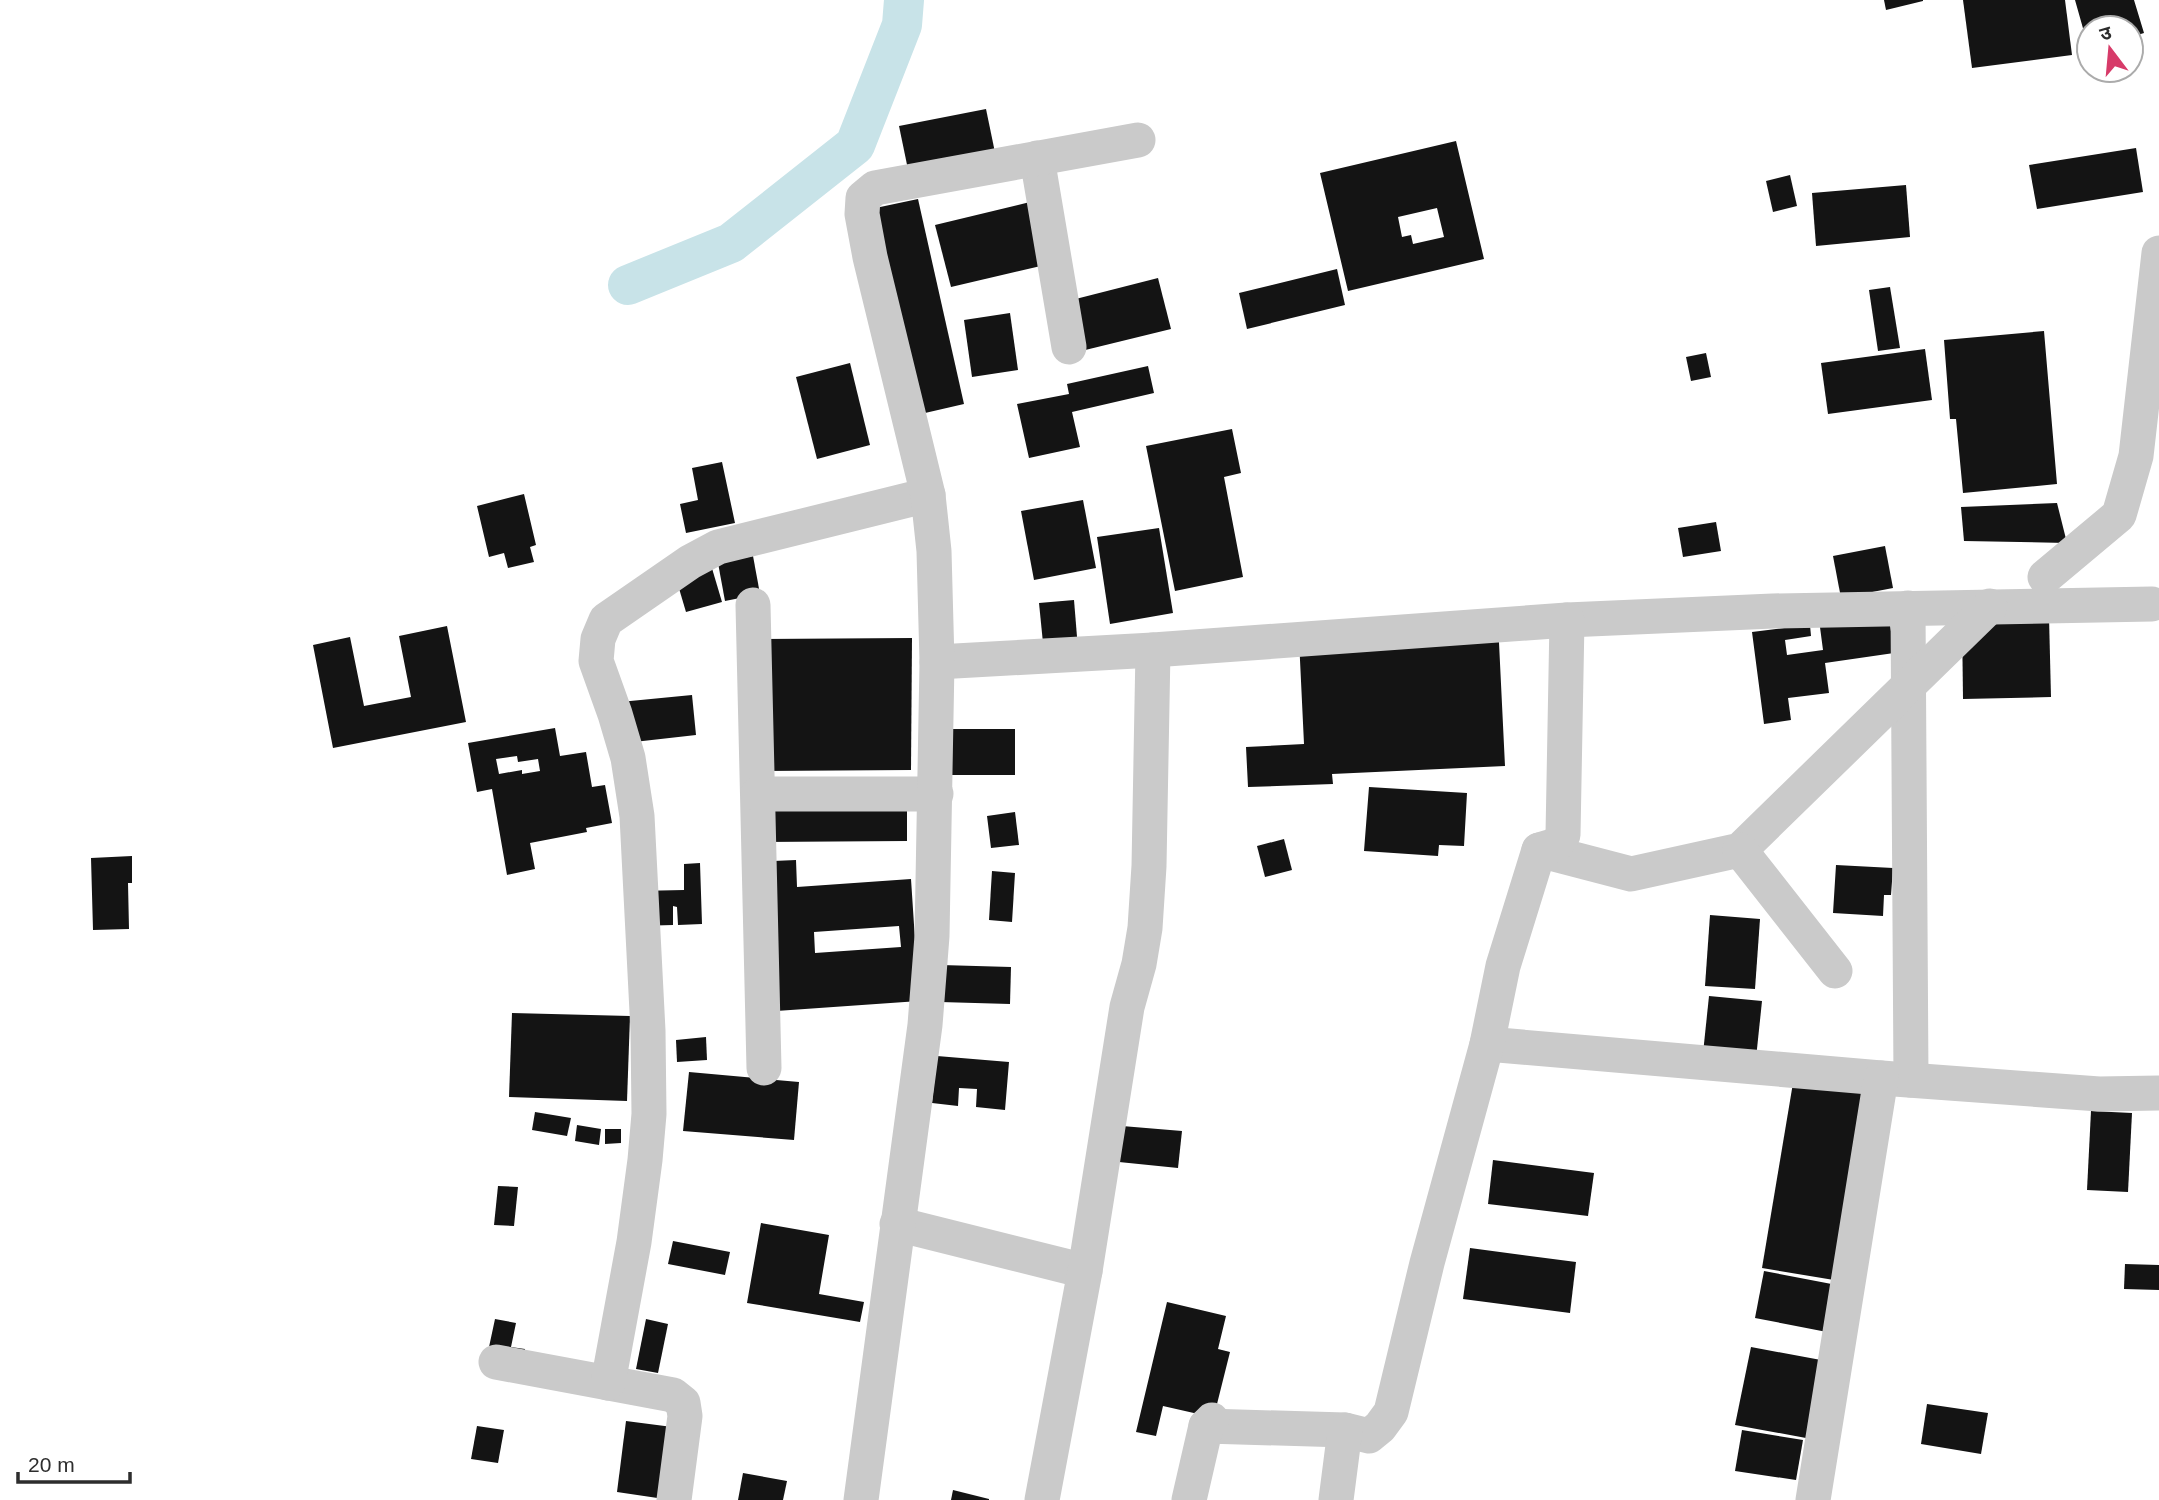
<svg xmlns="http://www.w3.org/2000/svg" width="2159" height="1500" font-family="Helvetica,'Noto Sans Devanagari',sans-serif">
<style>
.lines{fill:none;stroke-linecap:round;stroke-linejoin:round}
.canal{stroke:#c8e3e8;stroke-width:40}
.building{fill:#141414;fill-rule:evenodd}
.minor{stroke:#cacaca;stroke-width:35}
</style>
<rect width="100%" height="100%" fill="#fff"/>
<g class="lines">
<path class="canal" d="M628 285 731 243 855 145 902 25 904 0"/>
</g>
<g class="building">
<path d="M1884 0H1923V1L1886 10Z"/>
<path d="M1963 0H2065L2072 55 1972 68Z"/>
<path d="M2075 0H2134L2144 33 2131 37V28H2089L2088 46Z"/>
<path d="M986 109 998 167 911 184 899 126Z"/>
<path d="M1456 141 1484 259 1348 291 1320 173ZM1437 208 1444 237 1413 244 1411 235 1402 237 1398 217Z"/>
<path d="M2136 148 2143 192 2037 209 2029 165Z"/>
<path d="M1790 175 1797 206 1773 212 1766 181Z"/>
<path d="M1906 185 1910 237 1816 246 1812 193Z"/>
<path d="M918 199 964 404 912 416 866 210Z"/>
<path d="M1030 202 1045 265 951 287 935 225Z"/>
<path d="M1337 269 1345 305 1247 329 1239 293Z"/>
<path d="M1158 278 1171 329 1073 353 1060 303Z"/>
<path d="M1890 287 1900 348 1878 351 1869 290Z"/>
<path d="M1010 313 1018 370 972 377 964 320Z"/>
<path d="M2044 331 2057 484 1963 493 1956 419H1950L1944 340Z"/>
<path d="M1925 349 1932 400 1828 414 1821 363Z"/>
<path d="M1706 353 1711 377 1691 381 1686 357Z"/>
<path d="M850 363 870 445 817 459 796 377Z"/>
<path d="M1148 366 1154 393 1072 412 1080 447 1029 458 1017 404 1069 394 1067 384Z"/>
<path d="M1232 429 1241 473 1224 477 1243 577 1175 591 1146 446Z"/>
<path d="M722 462 735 523 686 533 680 504 698 500 692 468Z"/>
<path d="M524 494 536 545 530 547 534 562 508 568 504 553 489 557 477 506Z"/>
<path d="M1083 500 1096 568 1034 580 1021 511Z"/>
<path d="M2057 503 2067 543 1964 541 1961 507Z"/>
<path d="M1716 522 1721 551 1683 557 1678 528Z"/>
<path d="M1159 528 1173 613 1110 624 1097 537Z"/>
<path d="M1885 546 1893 588 1841 598 1833 556Z"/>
<path d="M753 556 760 594 725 601 718 563Z"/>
<path d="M711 565 722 602 686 612 675 575Z"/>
<path d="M1074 600 1078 649 1044 653 1039 603Z"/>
<path d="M1887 603 1894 653 1825 663 1829 693 1788 698 1791 720 1764 724 1752 632 1810 625 1811 636 1785 640 1787 655 1823 650 1818 612Z"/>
<path d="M2049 617 2051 697 1963 699 1962 619Z"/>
<path d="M1498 622 1505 766 1332 774 1333 784 1248 787 1246 747 1304 744 1299 639Z"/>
<path d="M447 626 466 722 333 748 313 645 350 637 364 706 411 697 399 636Z"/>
<path d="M912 638 911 770 752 771V639Z"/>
<path d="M692 695 696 735 634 742 620 702Z"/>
<path d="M555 728 560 756 586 752 592 787 605 785 612 823 586 828 587 832 530 843 535 869 507 875 492 789 477 792 468 743ZM517 756 518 762 538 759 540 771 522 774V770L499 774 496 759Z"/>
<rect x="952" y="729" width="63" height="46"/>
<path d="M1369 787 1467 793 1464 846 1439 845 1438 856 1364 851Z"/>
<path d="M907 801V841L760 842 761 802Z"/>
<path d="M1015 812 1019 845 991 848 987 816Z"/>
<path d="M1284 839 1292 870 1265 877 1257 846Z"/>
<path d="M132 856V883H128L129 929 93 930 91 858Z"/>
<path d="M796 860 797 887 911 879 919 1001 762 1012 752 862ZM899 926 901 947 815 953 814 932Z"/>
<path d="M700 863 702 924 678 925 677 907 673 906V925L637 926V891L684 890V864Z"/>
<path d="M1836 865 1893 868 1891 895H1884L1883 916 1833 913Z"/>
<path d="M992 871 1015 873 1012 922 989 920Z"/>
<path d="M1710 915 1760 919 1755 989 1705 986Z"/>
<path d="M941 965 1011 967 1010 1004 940 1002Z"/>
<path d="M1709 996 1762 1001 1755 1068 1702 1063Z"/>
<path d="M512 1013 630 1016 627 1101 509 1097Z"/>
<path d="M706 1037 707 1060 677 1062 676 1040Z"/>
<path d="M937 1056 1009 1062 1005 1110 976 1107 977 1089 959 1088 958 1106 932 1103Z"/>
<path d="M689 1072 799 1082 794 1140 683 1131Z"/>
<path d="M1794 1077 1872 1090 1840 1281 1762 1268Z"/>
<path d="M2091 1111 2132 1113 2128 1192 2087 1190Z"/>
<path d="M535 1112 571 1118 567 1136 532 1130Z"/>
<path d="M577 1125 601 1129 599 1145 575 1141Z"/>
<path d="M1122 1126 1182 1131 1178 1168 1119 1162Z"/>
<path d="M605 1129H621V1143L605 1144Z"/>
<path d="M1493 1160 1594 1173 1588 1216 1488 1204Z"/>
<path d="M498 1186 518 1187 514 1226 494 1225Z"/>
<path d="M761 1223 829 1235 819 1294 864 1302 860 1322 747 1303Z"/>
<path d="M673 1241 730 1252 725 1275 668 1264Z"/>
<path d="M1470 1248 1576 1262 1570 1313 1463 1299Z"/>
<path d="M2125 1264 2159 1265V1290L2124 1289Z"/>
<path d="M1764 1271 1842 1286 1832 1333 1755 1318Z"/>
<path d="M1167 1302 1226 1316 1218 1349 1230 1352 1215 1412 1207 1416 1163 1406 1156 1436 1136 1432Z"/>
<path d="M495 1319 516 1323 511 1347 525 1349 521 1367 486 1361Z"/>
<path d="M646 1319 668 1324 658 1373 636 1369Z"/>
<path d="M1751 1347 1821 1360 1806 1438 1735 1425Z"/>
<path d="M1927 1404 1988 1413 1981 1454 1921 1444Z"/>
<path d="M626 1421 680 1428 671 1500 617 1492Z"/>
<path d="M477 1426 504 1430 498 1463 471 1459Z"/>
<path d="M1742 1430 1803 1440 1796 1480 1735 1471Z"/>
<path d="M743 1473 787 1481 783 1500H738Z"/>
<path d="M953 1490 989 1499V1500H951Z"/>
</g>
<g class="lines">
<g class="minor">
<path d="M1037 158 1069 347"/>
<path d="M2045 577 2119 515 2136 456 2159 253"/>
<path d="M753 605 764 1068"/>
<path d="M1908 608 1911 1080"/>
<path d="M937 662 1153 650 1567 620 1773 611 2152 604"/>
<path d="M758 794H936"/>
<path d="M1539 850 1631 874 1740 850 1990 606"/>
<path d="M1740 850 1835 971"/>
<path d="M1487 1044 1881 1078 2099 1094 2159 1093"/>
<path d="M897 1224 1085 1271"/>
<path d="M496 1362 673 1395 683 1403 685 1416 674 1500"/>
<path d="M608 1383 634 1242 645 1160 649 1114 648 1031 637 816 628 758 615 714 596 661 598 639 606 620 690 562 718 547 928 495"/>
<path d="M1206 1426 1345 1430 1369 1436 1380 1427 1391 1412 1427 1263 1487 1044 1503 966 1539 850 1556 845 1563 835 1567 620"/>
<path d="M861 1500 925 1025 932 936 937 662 934 551 928 495 870 257 862 214 863 198 875 188 1138 140"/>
<path d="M1042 1500 1085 1271 1127 1007 1139 964 1145 928 1149 866 1153 650"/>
<path d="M1189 1500 1206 1426 1212 1420"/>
<path d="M1336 1500 1345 1430"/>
<path d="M1813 1500 1881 1078"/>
</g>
</g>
<g transform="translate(2110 49) rotate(344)"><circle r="33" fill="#ffffff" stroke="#ababab" stroke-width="2"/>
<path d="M0-5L12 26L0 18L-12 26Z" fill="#d73b69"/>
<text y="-10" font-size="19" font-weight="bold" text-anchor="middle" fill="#2d2d2d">उ</text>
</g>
<path d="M18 1472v10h112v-10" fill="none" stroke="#2d2d2d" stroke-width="3.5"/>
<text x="28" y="1472" font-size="21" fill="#2d2d2d" stroke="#ffffff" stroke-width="5" paint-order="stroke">20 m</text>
</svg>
